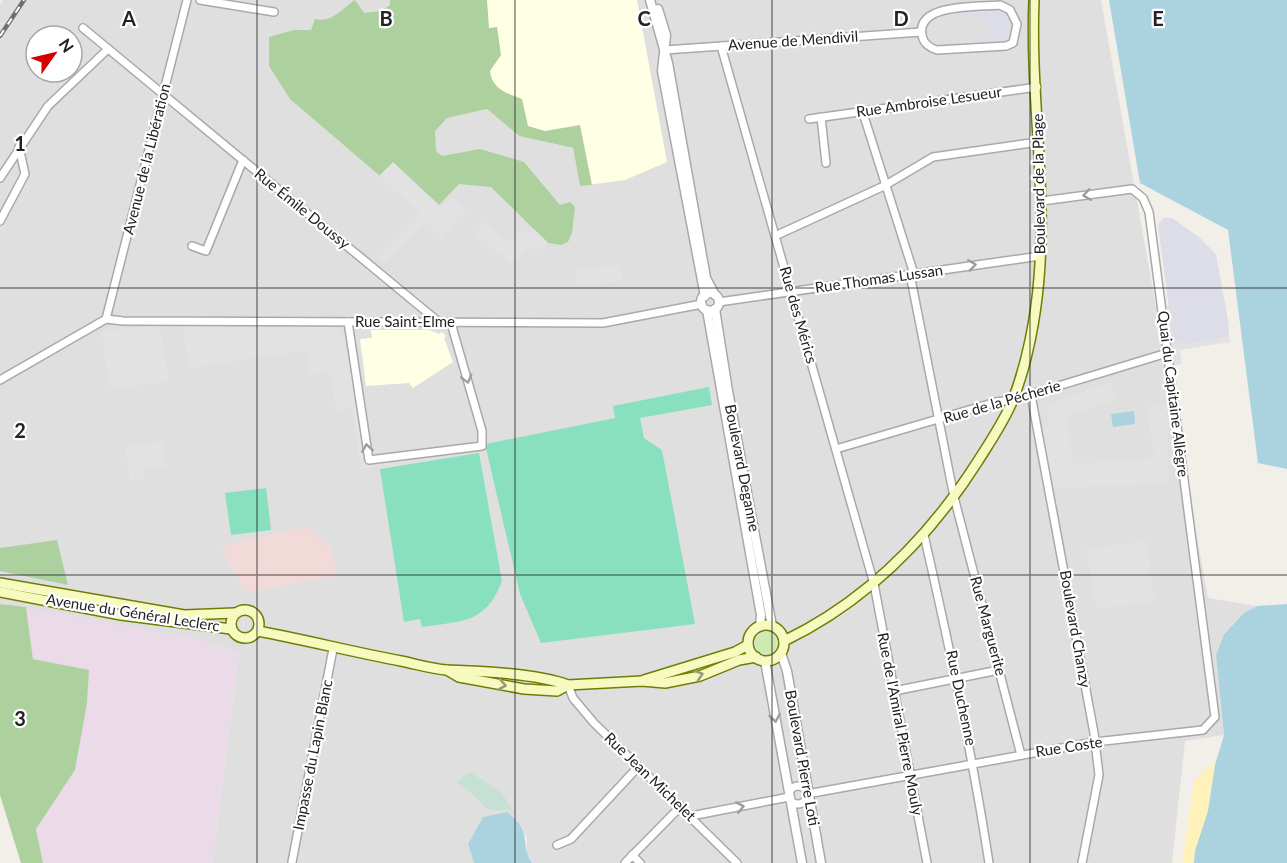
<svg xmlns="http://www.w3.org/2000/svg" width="1287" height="863" font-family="Lato,sans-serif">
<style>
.residential{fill:#e0dfdf;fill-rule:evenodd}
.commercial{fill:#f2dad9}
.industrial{fill:#ebdbe8}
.education{fill:#ffffe5}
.grass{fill:#cdebb0}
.forest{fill:#add19e}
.wetland{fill:#c6e0d4}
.sand{fill:#fff1ba}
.pitch{fill:#88e0be}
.parking{fill:#e2e2e2}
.plaza{fill:#dddde8;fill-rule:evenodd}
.water{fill:#aad3df}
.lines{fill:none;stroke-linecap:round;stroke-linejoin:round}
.minor-casing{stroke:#a9a9a9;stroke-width:10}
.tertiary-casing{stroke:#a9a9a9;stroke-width:11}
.secondary-casing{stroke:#707d05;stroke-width:12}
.minor{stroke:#fff;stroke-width:7}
.tertiary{stroke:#fff;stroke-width:8}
.secondary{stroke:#f7fabf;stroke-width:9}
.rail-casing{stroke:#707070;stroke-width:4.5}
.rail{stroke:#fff;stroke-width:2;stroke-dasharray:7;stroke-linecap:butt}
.oneway{stroke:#9c9c9c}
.oneway2{stroke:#979978}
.grid{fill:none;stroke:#222;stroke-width:1.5;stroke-opacity:0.55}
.labels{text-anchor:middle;stroke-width:4.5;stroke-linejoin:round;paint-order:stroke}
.street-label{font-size:15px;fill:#222;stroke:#fff}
.grid-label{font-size:20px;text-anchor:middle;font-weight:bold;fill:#222;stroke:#fff;stroke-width:4.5;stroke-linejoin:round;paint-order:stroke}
</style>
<rect width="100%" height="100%" fill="#f2efe9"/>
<path class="residential" d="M3 0H1101L1208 598 1257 606 1244 613 1224 633 1216 655 1224 735 1185 741 1172 863H532L527 852V838L517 821 490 816 483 817 468 844 474 863H212L239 652 195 639 0 604V5ZM36 36H72V72H36Z"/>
<path class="commercial" d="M307 527 331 548 337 576 245 593 220 546Z"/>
<path class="industrial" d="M26 607 195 639 239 652 212 863H43L36 829 75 770 89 671 33 659Z"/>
<g class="education">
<path d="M481 0H637L667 162 625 180 580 186 573 148 519 136 487 109 447 117Z"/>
<path d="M371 330H429L439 334 442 332 446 336 444 338 453 362 413 388 409 383 366 386 360 339 372 338Z"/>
</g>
<circle class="grass" cx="766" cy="643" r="11"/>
<g class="forest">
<path d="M355 0 364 13 381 11 390 5V0H487L489 28 497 27 501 55 490 71C492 89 506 93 522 99L528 126 545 131 580 125 592 185 580 186 573 148 519 136 487 109 447 118 435 131 436 151 442 156 480 149 524 162 560 205 570 202 575 207 572 233 568 242 561 245 548 243 491 187 459 184 439 205 393 163 380 176 290 99 269 66V37L294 30H311L315 19C333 23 341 9 355 0Z"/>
<path d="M57 540 68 585 0 571V548Z"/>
<path d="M0 604 26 607 33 659 89 670 87 703 75 770 36 829 43 863H21L0 795Z"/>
</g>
<path class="wetland" d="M470 772 501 792 517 816 509 810C483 813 489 808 472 794 467 789 461 786 456 782Z"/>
<path class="sand" d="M1212 762 1222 792 1219 863H1182L1194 782Z"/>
<g class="pitch">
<path d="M709 387 712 405 640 418 644 438 662 450 695 624 541 643 520 594 485 444 615 418 613 406Z"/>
<path d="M479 453 502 581C486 624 461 621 422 627L420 619 404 622 380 469Z"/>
<path d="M266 488 271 530 231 535 225 493Z"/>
</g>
<g class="parking">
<path d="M393 162 442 208 453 197 467 209 441 237 426 223 384 264 377 258 421 214 379 176Z"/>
<path d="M485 221 507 242 521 228 528 235 534 229 548 243 540 251 537 248 533 251 528 247 511 264 475 233Z"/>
<path d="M621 265 622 282 577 285 576 268Z"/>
<path d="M1225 302 1230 342 1180 350 1182 364 1174 365 1167 305Z"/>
<path d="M159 325 169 382 109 388 102 331Z"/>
<path d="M183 325 339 326 346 364 342 337 347 336 365 464 470 448 471 452 361 469 352 408 336 410 330 372 310 375 306 350 189 368Z"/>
<path d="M1111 382 1114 400 1066 416 1074 464 1154 458 1147 406 1167 404 1169 484 1053 488 1041 430 1049 427 1046 405Z"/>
<path d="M162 441 166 466 143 470 144 478 130 480 125 447Z"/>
<path d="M1147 541 1154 602 1097 609 1086 549Z"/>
</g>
<g class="plaza">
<path d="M1002 10 1006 13 1008 39 1004 43 945 47 934 45 925 36 927 23 933 17 945 12ZM955 13 957 19 984 16 986 24H992L993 30 986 31V39H974V43L956 46 941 45 939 41H932L926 35 925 28 930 22 946 14Z"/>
<path d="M1163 218H1172L1200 238 1216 254 1228 321 1229 332 1222 338 1182 344 1173 339 1158 225Z"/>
</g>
<g class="water">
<path d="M1109 0H1287V469L1258 463 1228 230 1140 183Z"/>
<path d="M1134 411 1135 424 1113 427 1111 414Z"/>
<path d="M1287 604V863H1194L1195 851 1208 811 1215 765 1224 735 1216 655 1224 634 1244 613 1257 606Z"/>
<path d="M507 812C534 833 519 843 532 863H474L468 844 483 817Z"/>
</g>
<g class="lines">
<defs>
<g id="minor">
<path d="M200 0 274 12"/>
<path d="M1000 5 1010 10 1017 24 1013 43 1006 46 937 50C930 48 923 43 922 35 916 3 979 7 1000 5Z"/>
<path d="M83 28 440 323"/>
<path d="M721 46 874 584 927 863"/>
<path d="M665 50 921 32"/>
<path d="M862 110 914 274"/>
<path d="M821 117 826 163"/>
<path d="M809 119 1037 87"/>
<path d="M0 178 48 106 108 49"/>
<path d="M0 221 25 174 19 147"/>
<path d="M775 236 884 186 933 157 1038 142"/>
<path d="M192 246 206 251 243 160"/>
<path d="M910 274 954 497 1021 755"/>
<path d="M719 302 1040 256"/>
<path d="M106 319 123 321 603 323 702 304"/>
<path d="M106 319 187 0"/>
<path d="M348 322 369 460 482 446V431L451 323"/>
<path d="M0 380 106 319"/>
<path d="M1031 395 1094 733 1099 775 1082 863"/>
<path d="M836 449 996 402 1012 400 1167 353"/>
<path d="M924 535C949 644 972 752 989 863"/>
<path d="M568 685 573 698 594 723 737 863"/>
<path d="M894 691 999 670"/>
<circle cx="798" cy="795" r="9"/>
<path d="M807 794 1095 742 1203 730 1215 717 1149 212 1143 198 1132 189 1042 201"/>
<path d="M691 816 789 797"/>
<path d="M557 845 571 839 638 767"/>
<path d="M632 855 640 863"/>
<path d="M292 862 333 649"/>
<path d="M625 863 681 806"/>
</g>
<g id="tertiary">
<path d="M650 0 668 63 706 278 715 295"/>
<path d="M658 9 666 35 662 71 705 296"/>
<circle cx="710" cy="302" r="9"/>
<path d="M715 309 728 391 772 626"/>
<path d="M707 310 761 615 760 626"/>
<path d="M781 653 787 671 821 863"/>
<path d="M765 661 802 863"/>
</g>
<g id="secondary">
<path d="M0 583 184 615 235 613"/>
<path d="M0 592 121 615 231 629"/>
<circle cx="245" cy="624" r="14"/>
<circle cx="766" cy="643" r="18"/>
<path d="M258 631C306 640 353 652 401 661 416 664 432 669 447 670 479 671 539 674 568 685"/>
<path d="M784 641C867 601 929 538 978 461 990 442 1003 423 1012 402 1027 365 1036 317 1039 278 1047 185 1030 93 1034 0"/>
<path d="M447 670 459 677 524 689 557 691 568 685 642 681 665 683 700 676 739 660 756 657"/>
<path d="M644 680 735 652 748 645"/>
</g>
</defs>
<use href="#minor" class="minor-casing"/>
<use href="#tertiary" class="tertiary-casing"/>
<use href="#secondary" class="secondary-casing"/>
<use href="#minor" class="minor"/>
<use href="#tertiary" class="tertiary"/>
<use href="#secondary" class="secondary"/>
<defs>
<path id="rail" d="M0 36 24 0"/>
</defs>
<use href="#rail" class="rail-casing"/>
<use href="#rail" class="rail"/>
</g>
<defs><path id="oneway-chevron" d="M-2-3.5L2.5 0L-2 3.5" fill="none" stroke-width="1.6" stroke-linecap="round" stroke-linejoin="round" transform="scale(1.5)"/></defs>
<g class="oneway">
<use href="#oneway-chevron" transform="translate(1087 195) rotate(172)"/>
<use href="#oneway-chevron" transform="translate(972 265) rotate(-8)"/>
<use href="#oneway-chevron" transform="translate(467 379) rotate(74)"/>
<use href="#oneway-chevron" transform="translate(367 448) rotate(-99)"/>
<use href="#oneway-chevron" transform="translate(775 718) rotate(80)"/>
<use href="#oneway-chevron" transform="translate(740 807) rotate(-11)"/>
</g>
<g class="oneway2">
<use href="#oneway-chevron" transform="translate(699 675) rotate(-17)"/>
<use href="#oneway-chevron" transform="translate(502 685) rotate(10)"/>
</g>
<path class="grid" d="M257 0V863M515 0V863M772 0V863M1030 0V863M0 288H1287M0 575H1287"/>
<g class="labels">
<g class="street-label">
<text transform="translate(793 41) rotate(-4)" y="5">Avenue de Mendivil</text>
<text transform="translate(929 102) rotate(-8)" y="5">Rue Ambroise Lesueur</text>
<text transform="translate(147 159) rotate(-76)" y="5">Avenue de la Libération</text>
<text transform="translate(1039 184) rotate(-91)" y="5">Boulevard de la Plage</text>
<text transform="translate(302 209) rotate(39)" y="5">Rue Émile Doussy</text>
<text transform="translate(879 279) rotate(-8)" y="5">Rue Thomas Lussan</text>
<text transform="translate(798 315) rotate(74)" y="5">Rue des Mérics</text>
<text x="405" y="327">Rue Saint-Elme</text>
<text transform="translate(1173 394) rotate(83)" y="5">Quai du Capitaine Allègre</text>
<text transform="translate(1002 402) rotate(-16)" y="5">Rue de la Pécherie</text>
<text transform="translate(742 468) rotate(79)" y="5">Boulevard Deganne</text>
<text transform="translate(133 613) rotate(9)" y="5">Avenue du Général Leclerc</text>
<text transform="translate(988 626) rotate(75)" y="5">Rue Marguerite</text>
<text transform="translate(1075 629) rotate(80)" y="5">Boulevard Chanzy</text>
<text transform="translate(961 698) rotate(78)" y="5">Rue Duchenne</text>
<text transform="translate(900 724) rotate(79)" y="5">Rue de l'Amiral Pierre Mouly</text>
<text transform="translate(1069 747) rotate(-9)" y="5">Rue Coste</text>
<text transform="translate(313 755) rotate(-79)" y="5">Impasse du Lapin Blanc</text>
<text transform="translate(802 758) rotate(80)" y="5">Boulevard Pierre Loti</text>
<text transform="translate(650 777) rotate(44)" y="5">Rue Jean Michelet</text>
</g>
</g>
<g class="grid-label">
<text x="129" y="26">A</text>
<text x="386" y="26">B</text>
<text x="644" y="26">C</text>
<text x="901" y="26">D</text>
<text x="1158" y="26">E</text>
<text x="20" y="151">1</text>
<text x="20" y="438">2</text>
<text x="20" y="726">3</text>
</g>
<g transform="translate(54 54) rotate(56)"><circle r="28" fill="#ffffff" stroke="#a7a7a7" stroke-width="1.5"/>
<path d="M0-4.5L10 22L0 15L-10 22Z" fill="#d40000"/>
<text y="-9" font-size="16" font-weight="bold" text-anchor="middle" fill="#222222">N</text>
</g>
</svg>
